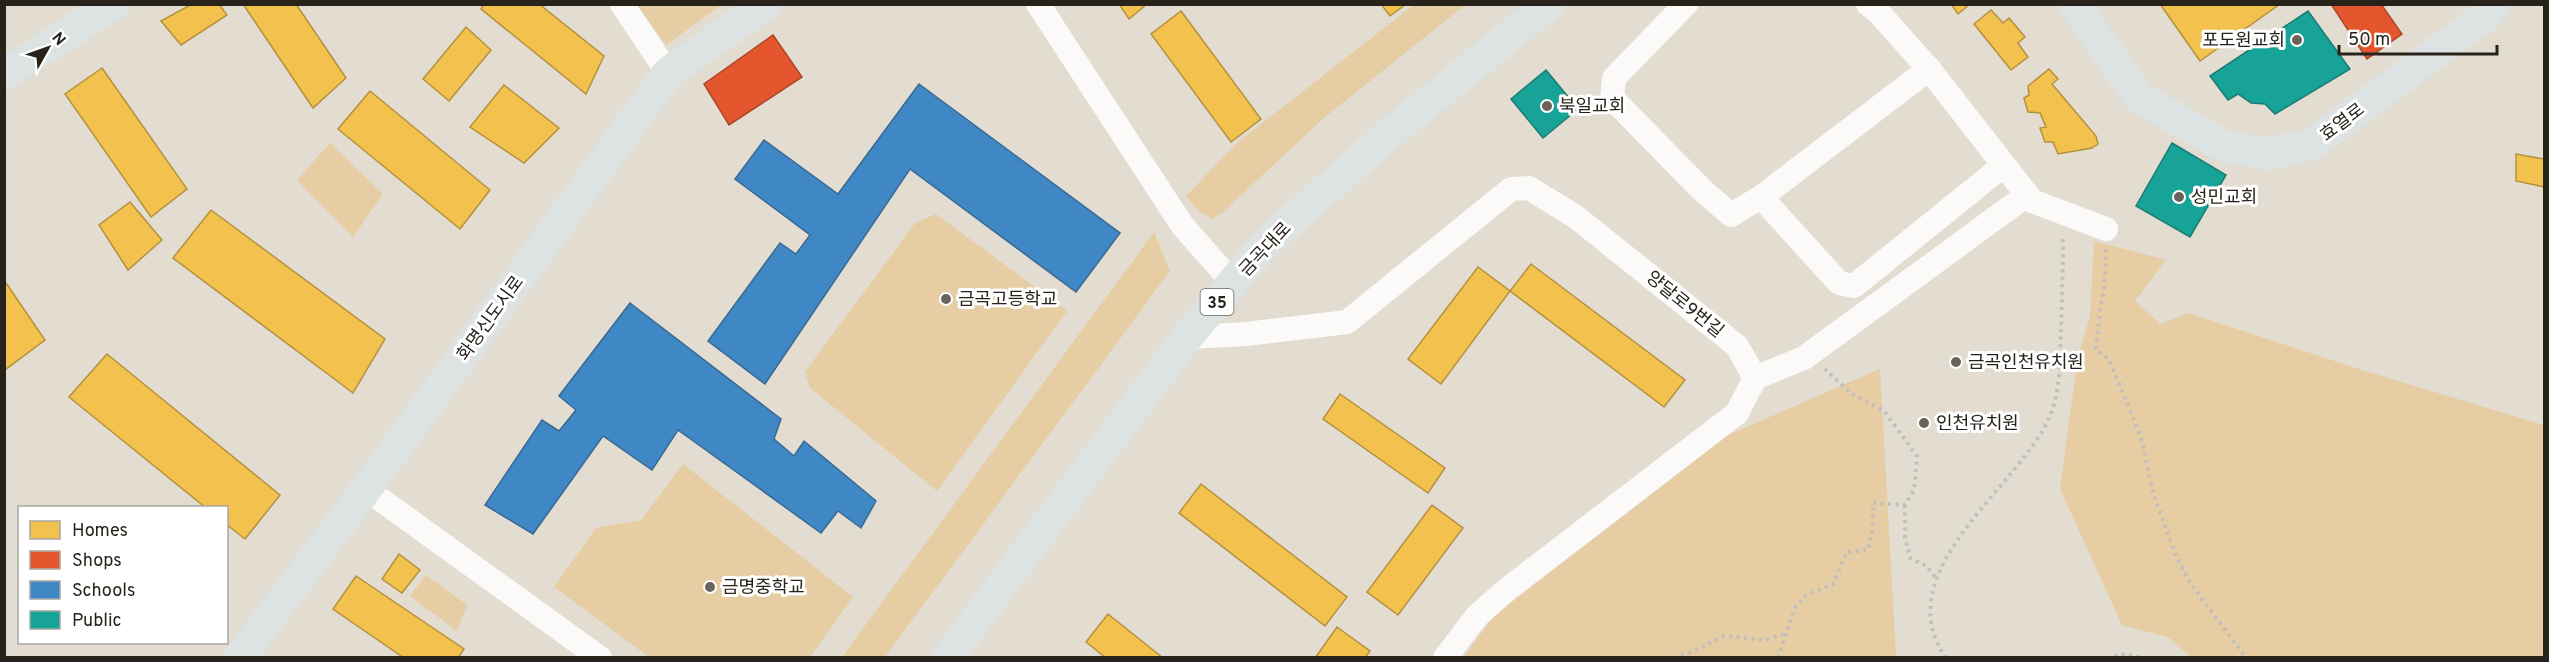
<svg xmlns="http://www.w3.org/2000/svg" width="2549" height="662" font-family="Overpass,'Noto Sans KR',sans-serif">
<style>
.green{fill:#e6cda3}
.homes{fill:#f2c14e;stroke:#b5913e;stroke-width:1.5}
.shops{fill:#e4572e;stroke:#ab4728;stroke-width:1.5}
.schools{fill:#3f88c5;stroke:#386992;stroke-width:1.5}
.public{fill:#17a398;stroke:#1c7c72;stroke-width:1.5}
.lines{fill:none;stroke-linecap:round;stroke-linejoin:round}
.path{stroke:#c2bfbb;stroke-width:4;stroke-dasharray:3 4.5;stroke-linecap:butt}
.minor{stroke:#fbfaf8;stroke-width:24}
.major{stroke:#dde3e3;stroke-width:32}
.poi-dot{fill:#69635a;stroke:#fff;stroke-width:2}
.labels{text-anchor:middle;stroke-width:6;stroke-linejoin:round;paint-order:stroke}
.shield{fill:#fff;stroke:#68645f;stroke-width:1.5}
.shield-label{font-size:16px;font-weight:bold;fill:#27221a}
.poi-label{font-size:18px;fill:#27221a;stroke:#fff;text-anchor:start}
.street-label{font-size:18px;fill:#27221a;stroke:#fff}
</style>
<rect width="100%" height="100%" fill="#e3dcd0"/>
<g class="green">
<path d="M1415 4 1465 5 1325 117 1223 212 1212 219 1200 212 1186 196 1238 142Z"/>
<path d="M637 5H721L666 45Z"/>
<path d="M330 143 383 194 353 237 297 180Z"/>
<path d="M936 214 1067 311 937 491 810 388 805 372 915 223Z"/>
<path d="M1154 232 1170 271 885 657H842Z"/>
<path d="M2094 241 2166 260 2135 301 2160 324 2188 313 2365 371 2544 425V657H2191L2168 637 2122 625 2060 489 2078 356 2090 317Z"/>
<path d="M1880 369 1896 657 1463 658 1494 616 1728 435Z"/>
<path d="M683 464 853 597 810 657H649L554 587 596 528 641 520Z"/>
<path d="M426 575 467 605 457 631 410 596Z"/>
</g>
<g class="homes">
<path d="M192 4H219L227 15 181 45 161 21Z"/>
<path d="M243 4H296L346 78 313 108Z"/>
<path d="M484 4H539L604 56 586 94 481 9Z"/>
<path d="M1119 4H1147L1129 19Z"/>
<path d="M1381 4H1406L1390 16Z"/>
<path d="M1951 4H1970L1958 14Z"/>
<path d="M2160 4H2280L2200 61Z"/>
<path d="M1991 10 2003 23 2009 18 2025 37 2018 43 2028 57 2011 70 1974 24Z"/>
<path d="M1181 11 1261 119 1231 142 1151 34Z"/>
<path d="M466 27 491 50 449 101 423 79Z"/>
<path d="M102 68 187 189 151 217 65 94Z"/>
<path d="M2049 69 2058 79 2052 84 2096 136 2098 144 2092 148 2058 154 2053 142H2045L2040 128 2046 127 2040 113 2028 112 2024 98 2029 95 2028 86Z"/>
<path d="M504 85 559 128 524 163 470 127Z"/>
<path d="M370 91 490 190 460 229 338 129Z"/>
<path d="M2516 154 2544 159V187L2516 181Z"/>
<path d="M130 202 162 240 128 270 99 225Z"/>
<path d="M211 210 385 339 353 393 173 258Z"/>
<path d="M1531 264 1685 380 1664 407 1510 291Z"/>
<path d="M1478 267 1510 291 1441 384 1408 359Z"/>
<path d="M4 280 45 340 6 369 4 368Z"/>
<path d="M107 354 280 495 245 539 226 524V508H206L69 397Z"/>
<path d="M1340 394 1445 468 1428 493 1323 419Z"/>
<path d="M1201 484 1347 597 1325 626 1179 513Z"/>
<path d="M1432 505 1463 528 1398 615 1367 592Z"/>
<path d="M399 554 420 570 402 593 382 579Z"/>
<path d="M356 576 464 649 458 658H404L333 609Z"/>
<path d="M1108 614 1163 658H1106L1086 642Z"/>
<path d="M1337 627 1370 651 1365 658H1315Z"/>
</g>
<g class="shops">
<path d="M2331 4H2381L2402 34 2367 59Z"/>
<path d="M773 35 802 77 729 125 704 84Z"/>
</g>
<g class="schools">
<path d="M919 84 1120 233 1076 292 910 169 765 384 708 341 780 243 796 254 810 235 735 179 764 140 838 194Z"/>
<path d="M630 303 781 419 774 439 794 456 804 441 876 501 861 528 838 511 821 533 678 430 652 470 603 436 533 534 485 505 542 420 559 431 576 410 559 396Z"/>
</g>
<g class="public">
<path d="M2308 11 2350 69 2275 114 2265 104 2251 103 2238 94 2228 100 2210 76Z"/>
<path d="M1546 70 1578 109 1543 138 1511 99Z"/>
<path d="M2172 143 2226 175 2190 237 2136 206Z"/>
</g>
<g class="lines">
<g class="path">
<path d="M2106 249 2105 283 2100 311 2096 350 2106 357 2111 364 2141 437 2153 493 2176 556 2191 584 2246 658"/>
<path d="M1905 505V537L1910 558 1926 566 1935 577"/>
<path d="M1674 658 1692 652 1724 636 1765 640 1784 634"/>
<path d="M1778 658 1795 608 1805 596 1833 584 1847 552 1868 550 1873 528V503L1905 505 1914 490 1917 456 1884 411 1851 393 1825 369"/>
<path d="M1946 658C1885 571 2020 487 2050 416 2061 389 2060 359 2061 330 2062 299 2063 267 2063 235"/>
<path d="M2107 658 2126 654 2141 658"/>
</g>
<g class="minor">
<path d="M622 4 668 73"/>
<path d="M1038 4 1182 225 1233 283"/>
<path d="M1686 4 1614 78 1612 98 1701 189 1731 215 1761 197 1929 69"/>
<path d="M1868 4 1879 13 1929 69 2032 201 2106 229"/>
<path d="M1761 197 1839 283 1854 286 2004 165"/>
<path d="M1187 337 1246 334 1347 322 1511 189 1529 188 1576 217 1737 346 1755 378 1737 413 1505 591 1477 616 1445 658"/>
<path d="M1755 378 1804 358 2027 195"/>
<path d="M366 489 600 658"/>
</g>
<g class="major">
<path d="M2074 4 2140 98 2224 146 2267 154 2312 144 2485 16 2495 4"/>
<path d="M4 74 114 4"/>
<path d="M239 658 366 489 668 73 766 4"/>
<path d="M947 658 1187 337 1267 242 1389 134 1549 4"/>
</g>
</g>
<g class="poi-dot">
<circle cx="2297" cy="40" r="6"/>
<circle cx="1547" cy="106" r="6"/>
<circle cx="2179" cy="197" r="6"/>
<circle cx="946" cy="299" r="6"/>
<circle cx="1956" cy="362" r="6"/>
<circle cx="1924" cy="423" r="6"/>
<circle cx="710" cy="587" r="6"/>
</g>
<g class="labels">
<rect class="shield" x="1200.5" y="289" width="33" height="26" rx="4.5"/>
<g class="shield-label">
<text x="1217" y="308">35</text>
</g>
<g class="poi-label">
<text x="2285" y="46" text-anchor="end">포도원교회</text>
<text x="1559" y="112">북일교회</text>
<text x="2191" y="203">성민교회</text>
<text x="958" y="305">금곡고등학교</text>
<text x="1968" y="368">금곡인천유치원</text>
<text x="1936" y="429">인천유치원</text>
<text x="722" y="593">금명중학교</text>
</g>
<g class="street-label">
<text transform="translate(2342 122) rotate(-37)" y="6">효열로</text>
<text transform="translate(1265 249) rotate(-47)" y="6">금곡대로</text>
<text transform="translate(1685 304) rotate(39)" y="6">양달로9번길</text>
<text transform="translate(490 318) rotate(-54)" y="6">화명신도시로</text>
</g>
</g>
<rect width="2549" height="662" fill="none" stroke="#27221a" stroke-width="12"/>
<rect x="18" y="506" width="210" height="138" fill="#ffffff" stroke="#a9a7a3" stroke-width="1.5"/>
<rect x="30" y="521" width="30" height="18" fill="#f2c14e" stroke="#a9a7a3" stroke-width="1.5"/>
<text x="72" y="536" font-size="18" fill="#27221a">Homes</text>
<rect x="30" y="551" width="30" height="18" fill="#e4572e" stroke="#a9a7a3" stroke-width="1.5"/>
<text x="72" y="566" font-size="18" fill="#27221a">Shops</text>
<rect x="30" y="581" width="30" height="18" fill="#3f88c5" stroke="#a9a7a3" stroke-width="1.5"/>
<text x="72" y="596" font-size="18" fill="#27221a">Schools</text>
<rect x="30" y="611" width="30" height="18" fill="#17a398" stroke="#a9a7a3" stroke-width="1.5"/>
<text x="72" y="626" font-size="18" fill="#27221a">Public</text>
<g transform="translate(48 48) rotate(50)" stroke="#ffffff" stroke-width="4.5" paint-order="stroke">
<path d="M0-4.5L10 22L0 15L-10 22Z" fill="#27221a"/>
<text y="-9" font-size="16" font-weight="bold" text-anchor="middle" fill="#27221a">N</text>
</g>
<path d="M2339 45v9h158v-9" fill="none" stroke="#27221a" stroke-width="3"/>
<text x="2348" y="45" font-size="18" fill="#27221a" stroke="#ffffff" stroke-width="4.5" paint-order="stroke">50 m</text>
</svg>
